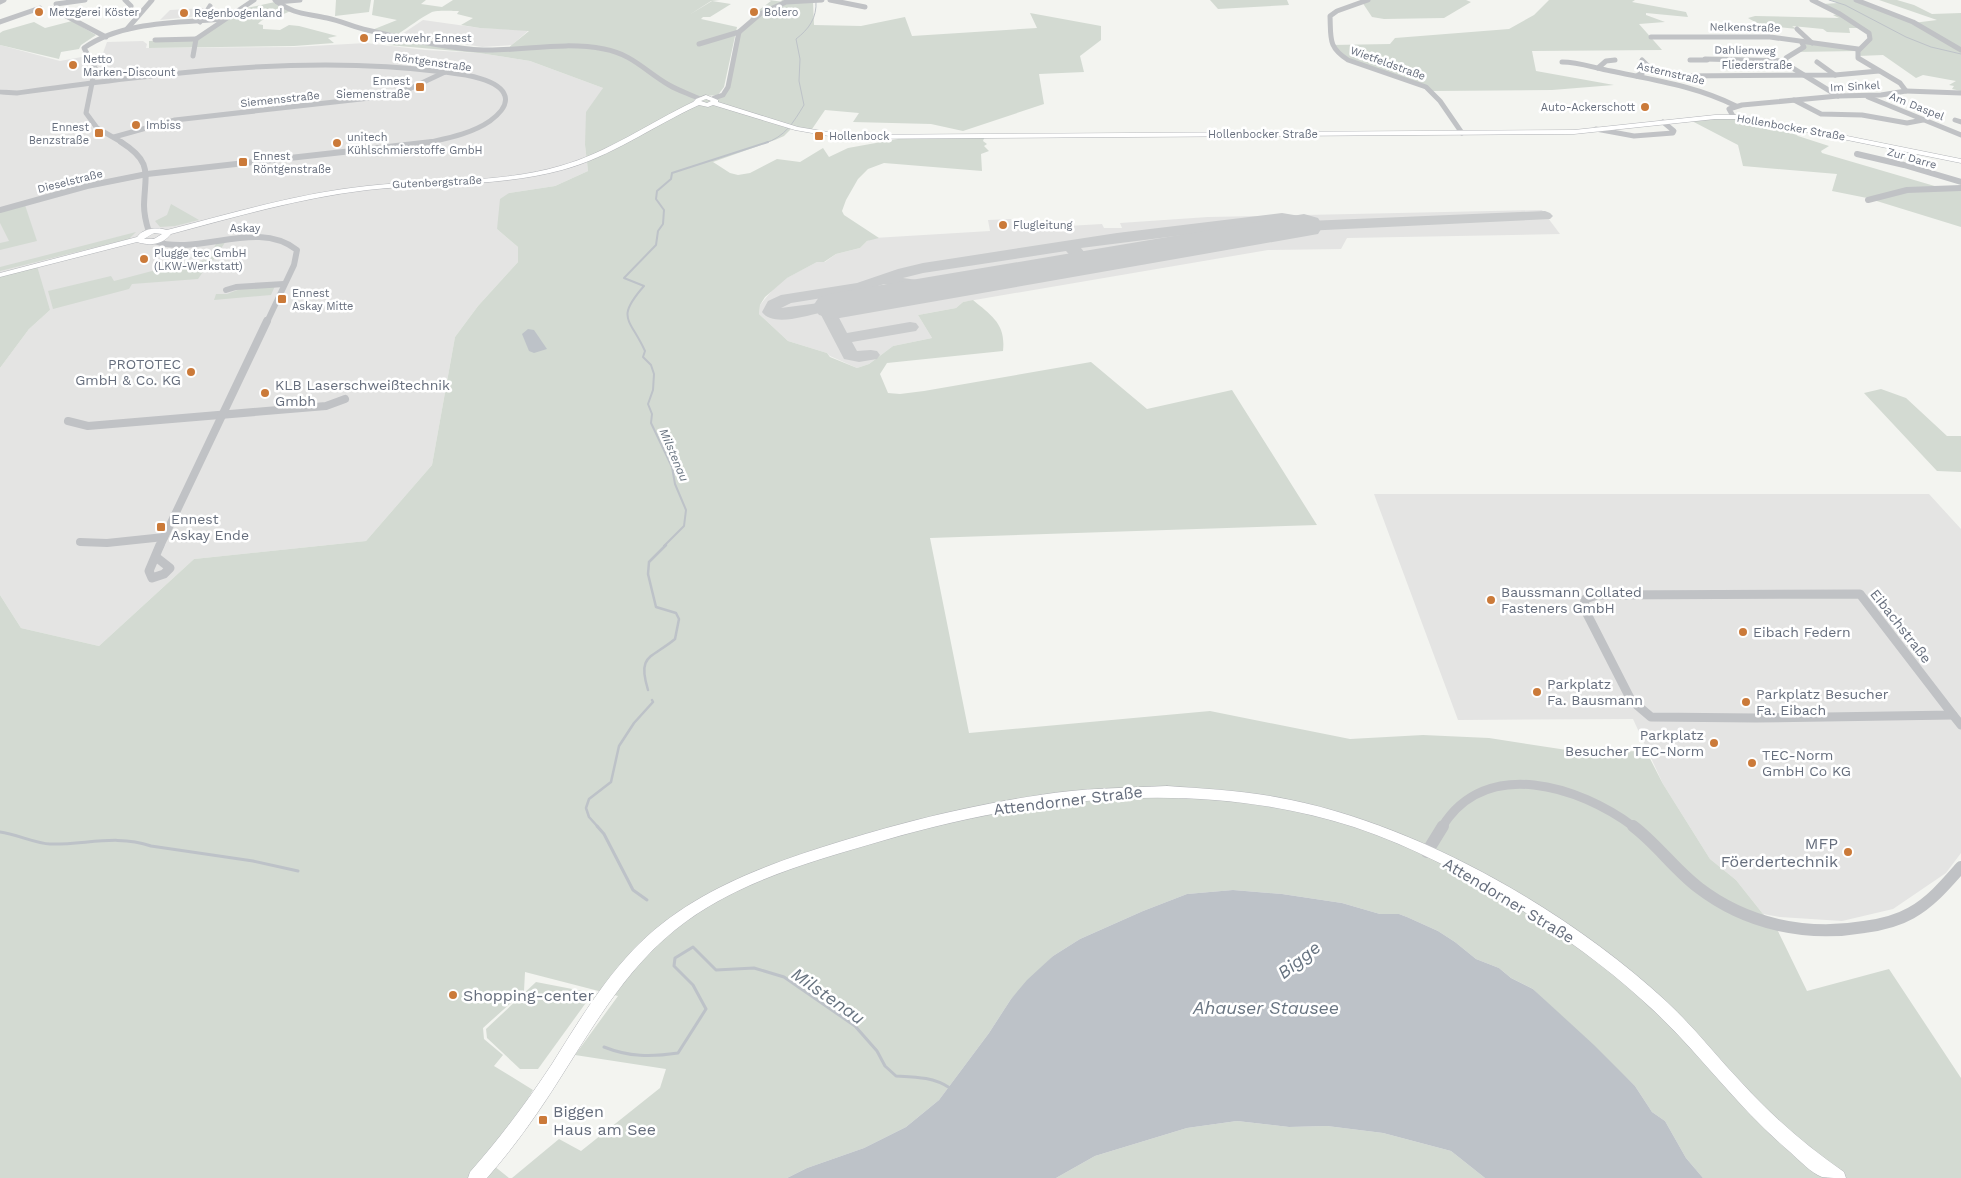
<svg xmlns="http://www.w3.org/2000/svg" width="1961" height="1178" font-family="'Work Sans',sans-serif">
<style>
.built{fill:#e4e4e3}
.green{fill:#d3dad2}
.water{fill:#bdc2c8}
.lines{fill:none;stroke-linecap:round;stroke-linejoin:round}
.stream-far3{stroke:#bdc2c8;stroke-width:1}
.stream-far2{stroke:#bdc2c8;stroke-width:2}
.stream-far1{stroke:#bdc2c8;stroke-width:2.5}
.stream{stroke:#bdc2c8;stroke-width:3}
.taxiway{fill:#cacccd;fill-rule:evenodd}
.runway{fill:#cacccd;fill-rule:evenodd}
.major-casing{stroke:#b3b5b9;stroke-width:1}
.minor-far4{stroke:#c0c2c5;stroke-width:5}
.minor-far3{stroke:#c0c2c5;stroke-width:6}
.minor-far2{stroke:#c0c2c5;stroke-width:8}
.minor-far1{stroke:#c0c2c5;stroke-width:9}
.minor{stroke:#c0c2c5;stroke-width:12}
.major{fill:#fff;fill-rule:evenodd}
.poi-dot{fill:#cb7a39;stroke:#fff;stroke-width:2}
.labels{text-anchor:middle;stroke-width:5;stroke-linejoin:round;paint-order:stroke}
.far-poi-label{font-size:11px;fill:#666e7d;stroke:#fff;text-anchor:start}
.far-street-label{font-size:11px;fill:#666e7d;stroke:#fff}
.far-water-label{font-size:12px;font-style:italic;fill:#687481;stroke:#fff}
.poi-label{font-size:14px;fill:#666e7d;stroke:#fff;text-anchor:start}
.street-label{font-size:14px;fill:#666e7d;stroke:#fff}
.near-street-label{font-size:16px;fill:#666e7d;stroke:#fff}
.near-poi-label{font-size:16px;fill:#666e7d;stroke:#fff;text-anchor:start}
.near-water-label{font-size:18px;font-style:italic;fill:#687481;stroke:#fff}
</style>
<rect width="100%" height="100%" fill="#f3f4f0"/>
<g class="built">
<path d="M206 8 200 16 160 20 170 10Z"/>
<path d="M423 20 480 28 529 30 512 45 482 47 402 34Z"/>
<path d="M143 41 147 44 146 48 294 47 366 43 425 50 479 53 530 61 603 88 585 145 588 171 555 186 509 193 497 229 518 247V262L478 306 455 337 432 465 366 541 194 559 99 646 21 628 0 595V368L29 329 50 310 0 276V95L18 92 0 89V45L60 61 103 53 107 42Z"/>
<path d="M1542 210 1560 234 1347 238 1341 249 1268 250 963 302 956 308 918 315 932 338 893 346 869 364 857 368 830 356 827 353 788 341 759 314 760 305 779 282 817 262H825L836 254 860 248 867 241 874 238 990 231 988 220 1011 219 1015 229 1102 224 1104 228H1122L1120 223 1208 217Z"/>
<path d="M1374 494H1929L1961 529V853L1946 873 1893 909 1842 921 1780 917 1763 914 1736 880 1710 859 1663 784 1633 719 1458 720Z"/>
</g>
<g class="green">
<path d="M336 0H371L369 12 335 16Z"/>
<path d="M374 0H426L421 4 442 7 453 0H720L711 1 689 15 712 1 731 4 710 17H703L701 19 737 27 724 87 718 95 706 96 712 98 727 91 739 32 750 20 752 15 771 1 769 0 784 2 781 0H822L813 2 814 25 861 26 905 17 912 36 1037 28 1030 13 1101 26V40L1080 56 1084 72 1039 74 1044 104 963 131 931 124 853 122 859 113 825 110 810 132 792 128 784 136 775 140 713 162 730 173 738 175 750 173 777 159 800 162 823 148 829 157 848 148 898 139 900 136H985L983 141 987 144 984 146 989 151 981 154 982 171 884 163 868 169 858 179 846 200 842 211 844 215 879 238 867 241 860 248 836 254 824 262H817L787 278 765 297 760 305 759 314 788 341 827 353 830 357 857 368 869 364 893 346 932 338 918 315 956 308 963 302 973 300C992 316 1006 324 1003 351L887 363 880 374 888 393 900 394 924 391 1091 362 1147 409 1232 390 1317 525 930 538 969 733 1210 711 1350 739 1423 735 1489 738 1580 752 1646 751 1663 784 1710 859 1736 880 1763 914 1775 925 1807 991 1889 969 1961 1078V1178H1703L1686 1158 1665 1121 1652 1112 1635 1086 1533 989 1511 978 1499 968 1476 959 1455 942 1438 931 1407 917 1399 914H1380L1342 903 1282 894 1233 890 1187 894 1143 911 1080 939 1053 956 1011 999 989 1033 939 1100 906 1127 864 1148 807 1168 787 1178H512L559 1139 581 1151 660 1088 666 1069 575 1055 618 996 525 972 524 991 483 1028 484 1039 503 1055 494 1066 533 1090 510 1129 483 1157 509 1178H0V595L21 628 99 646 194 559 366 541 432 465 455 337 478 306 518 262V247L497 229 500 199 509 193 555 186 588 171 585 145 586 112 603 88 530 61 479 53 388 45 399 37 463 49 508 48 529 31 480 28 461 25 473 18 457 14 459 11C454 11 436 10 432 12 420 18 409 27 398 34L372 30 397 20 372 15Z"/>
<path d="M1210 0H1287L1289 5 1218 9Z"/>
<path d="M1368 0H1466L1471 2 1444 18 1384 19 1372 17 1362 2Z"/>
<path d="M1549 0H1635L1632 2 1686 12 1688 17 1646 13V15L1665 22 1639 24 1662 50 1532 51 1536 71 1614 85 1552 90 1432 91 1355 63 1331 45 1390 44 1395 38 1509 29 1534 15Z"/>
<path d="M1830 0H1853L1913 23 1937 20 1879 0H1897L1914 5 1932 14 1961 13V91L1952 89 1954 86 1949 85 1956 81 1923 75 1916 78 1883 55 1858 56 1857 51 1796 52 1801 50 1802 43 1858 49 1871 36 1860 28H1849L1850 33 1827 32 1823 29 1792 26 1797 29 1760 25 1748 18 1755 16 1839 18 1833 15 1839 14 1823 4 1838 3Z"/>
<path d="M275 2 290 11C278 18 267 14 258 24L263 25V29L280 30 289 25 299 26 337 36 328 38 334 43 294 46 149 48V41L197 40 242 9Z"/>
<path d="M72 21 96 35 81 45 79 49 61 52 59 59 0 45V33L3 31 34 22 45 28Z"/>
<path d="M1733 116 1777 122 1798 136 1829 146 1821 151 1822 153 1938 187 1961 191V227L1867 198 1832 191 1837 174 1743 166 1738 145 1690 120Z"/>
<path d="M171 204 199 220 175 226 160 227 155 221 167 215Z"/>
<path d="M25 205 37 241 0 250V243L9 241 0 223V212Z"/>
<path d="M136 232 129 239 0 271V267Z"/>
<path d="M218 241H226L210 265 207 266 198 279 132 284 129 289 53 309 48 291 111 276 114 281 175 265 206 260Z"/>
<path d="M37 266 50 310 29 329 0 368V276Z"/>
<path d="M275 286 271 295 214 300 216 294H227L240 289Z"/>
<path d="M1881 389 1906 398 1947 436H1961V472L1937 471 1864 393Z"/>
<path d="M536 982 593 993 538 1069H520L487 1038 486 1029Z"/>
<path d="M1237 1121 1289 1127 1327 1126 1383 1133 1451 1151 1485 1178H1056L1095 1156 1187 1128Z"/>
</g>
<g class="water">
<path d="M528 329 534 330 547 349 534 353 529 351 522 334Z"/>
<path d="M1233 890 1282 894 1342 903 1380 914H1399L1407 917 1438 931 1455 942 1476 959 1499 968 1511 978 1533 989 1594 1045 1635 1086 1652 1112 1665 1121 1686 1158 1703 1178H1485L1451 1151 1383 1133 1327 1126 1289 1127 1237 1121 1187 1128 1095 1156 1056 1178H787L807 1168 864 1148 906 1127 939 1100 989 1033 1011 999 1027 980 1053 956 1080 939 1143 911 1187 894Z"/>
</g>
<g class="lines">
<g class="stream-far3">
<path d="M1829 0 1845 5 1906 37 1931 47 1961 54"/>
<path d="M765 143C785 137 793 123 804 105L799 81 800 59 796 39C809 29 817 18 816 1"/>
</g>
<path class="stream-far2" d="M664 546 684 526 686 510 675 484 672 467 651 423 652 414 648 404 653 390 654 374 651 365 643 357 645 351C630 318 615 319 644 286L624 278 656 245 658 231 663 224 664 210 656 199 657 191 671 179 672 173 768 142"/>
<g class="stream-far1">
<path d="M648 690C637 654 651 659 675 639L679 619 676 613 656 607 648 574 649 562 666 545"/>
<path d="M598 827 589 817 586 808 589 799 611 782 619 746 634 723 653 702 652 700"/>
</g>
<g class="stream">
<path d="M597 826 604 834 633 890 647 900"/>
<path d="M0 832C16 834 37 844 50 844 85 845 116 834 151 846L253 861 298 871"/>
<path d="M604 1047C629 1057 651 1057 678 1053L706 1009 693 985 674 966 675 958 693 947 716 970 754 968 784 977 855 1026 877 1051 885 1066 896 1076C916 1077 933 1077 950 1088"/>
</g>
<path class="taxiway" d="M1545 211 1550 213 1553 216 1550 219 1304 231C1290 227 1294 221 1275 223L1279 230C1274 236 1271 237 1264 235L1261 232 1262 228 1255 226 1081 248 1093 263 1091 266C1078 270 1074 259 1066 251L923 273 903 278 946 284 948 288 946 292 940 293 884 284 860 292 791 303 781 308 834 301 840 302 842 306 837 314 847 333 910 322 916 323 919 327 916 331 910 332 852 342 857 351 871 350 877 351 880 355 877 359 859 362 844 359 820 313C804 316 773 327 762 312L768 301 781 295 857 283 898 269 923 263 1117 233 1282 213 1300 216 1308 221Z"/>
<path class="runway" d="M1304 214 1318 218 1323 226 1318 234 834 319 819 315 813 306 819 297 834 293Z"/>
<defs>
<g id="major">
<path d="M706 95 718 100V102L798 127 846 135 1574 130 1715 115H1743L1961 159V163L1743 119H1715L1574 134 846 139 795 130 713 105 708 107 699 105C653 126 611 157 562 170 499 187 432 183 367 190 300 198 235 217 171 234 162 245 150 246 137 242L0 277V273L137 237C143 228 158 227 167 230 233 213 299 193 367 186 431 179 498 184 560 166 607 153 649 123 693 102L696 99ZM706 99 711 101 707 103 701 101ZM154 233 162 234 154 239H144Z"/>
<path d="M1167 786C1208 789 1250 791 1291 800 1422 827 1569 911 1667 1002 1694 1027 1716 1056 1741 1082 1772 1116 1806 1146 1844 1172L1846 1178C1839 1178 1829 1178 1822 1177 1811 1173 1799 1160 1790 1152 1735 1106 1695 1046 1641 999 1605 966 1564 937 1523 911 1470 877 1414 847 1354 827 1201 778 1037 796 885 840 813 861 734 882 675 930 627 969 597 1020 564 1072 541 1109 516 1145 487 1178H468L470 1172C500 1138 527 1102 552 1064 577 1024 601 984 633 950 688 892 767 864 842 841 907 821 972 805 1040 795 1082 788 1124 788 1167 786Z"/>
</g>
</defs>
<use href="#major" class="major-casing"/>
<g class="minor-far4">
<path d="M125 0 131 6"/>
<path d="M275 0C294 15 305 13 327 18 341 21 354 27 367 30 401 38 449 49 483 50 523 51 563 41 604 49 632 54 645 71 669 85 679 91 690 94 700 99"/>
<path d="M830 0 865 7"/>
<path d="M1368 0 1337 11 1330 16C1331 39 1328 47 1348 60L1426 87 1440 101 1462 133"/>
<path d="M1856 0 1913 22 1961 50"/>
<path d="M0 2 4 0"/>
<path d="M277 2 300 0"/>
<path d="M56 4 85 0"/>
<path d="M51 8 106 37"/>
<path d="M0 22 40 8"/>
<path d="M200 22 210 6"/>
<path d="M127 29 152 0"/>
<path d="M1797 29 1812 43"/>
<path d="M1651 37H1770L1858 49"/>
<path d="M155 40 196 39"/>
<path d="M1802 43 1804 47 1786 58V64L1838 96"/>
<path d="M699 44 739 32 760 14 786 2 822 0"/>
<path d="M193 56 196 39 254 0"/>
<path d="M1705 59 1785 61"/>
<path d="M1690 60H1707"/>
<path d="M1562 62C1579 62 1594 68 1611 71 1654 80 1696 86 1736 106"/>
<path d="M1817 62 1835 75"/>
<path d="M1598 68 1606 61 1615 60"/>
<path d="M1637 76 1650 68 1642 60"/>
<path d="M1680 76 1835 75 1879 71"/>
<path d="M1906 91 1961 93"/>
<path d="M0 92 17 93C158 74 302 54 444 72 460 74 500 78 505 96 508 106 497 116 490 121 471 134 448 138 426 143"/>
<path d="M1868 97 1961 135"/>
<path d="M714 98 723 95 728 87 739 32"/>
<path d="M1794 100 1821 114 1862 115 1907 123 1923 120"/>
<path d="M1733 116 1729 109 1742 105 1838 96 1881 95 1906 91 1900 83 1858 58V51L1870 39 1869 33 1840 14 1812 0"/>
<path d="M1955 120 1961 122"/>
<path d="M1596 129 1634 136 1673 133 1674 131 1663 122"/>
<path d="M114 137 175 120 379 97 409 89 445 72"/>
<path d="M123 143 97 128 86 113 95 68 84 48C122 21 179 23 224 19"/>
</g>
<g class="minor-far3">
<path d="M121 142C153 162 145 173 144 205 144 215 146 223 149 232"/>
<path d="M1857 154 1904 165 1961 182"/>
<path d="M1868 200 1907 190 1961 188"/>
<path d="M0 210 87 186 147 174 432 142"/>
<path d="M154 241C199 257 256 218 297 250L294 265 267 322"/>
<path d="M226 290 236 287 284 284"/>
</g>
<g class="minor-far2">
<path d="M68 421 88 426 326 406 345 399"/>
<path d="M80 542 107 543 164 537"/>
<path d="M160 546 267 321"/>
</g>
<g class="minor-far1">
<path d="M156 557 170 568 164 574 152 578 149 571 160 545"/>
<path d="M1860 594 1953 715 1756 718 1651 717 1631 700 1584 608 1585 599 1597 595Z"/>
<path d="M1953 715 1961 725"/>
<path d="M1442 827C1486 756 1579 786 1634 827"/>
</g>
<g class="minor">
<path d="M1633 826C1657 844 1675 870 1699 888 1746 924 1806 937 1864 927 1880 925 1897 921 1911 913 1931 902 1946 884 1961 867"/>
<path d="M1427 852 1443 826"/>
</g>
<use href="#major" class="major"/>
</g>
<g class="poi-dot">
<circle cx="39" cy="12" r="5"/>
<circle cx="754" cy="12" r="5"/>
<circle cx="184" cy="13" r="5"/>
<circle cx="364" cy="38" r="5"/>
<circle cx="73" cy="65" r="5"/>
<rect x="415" y="82" width="10" height="10" rx="2.5"/>
<circle cx="1645" cy="107" r="5"/>
<circle cx="136" cy="125" r="5"/>
<rect x="94" y="128" width="10" height="10" rx="2.5"/>
<rect x="814" y="131" width="10" height="10" rx="2.5"/>
<circle cx="337" cy="143" r="5"/>
<rect x="238" y="157" width="10" height="10" rx="2.5"/>
<circle cx="1003" cy="225" r="5"/>
<circle cx="144" cy="259" r="5"/>
<rect x="277" y="294" width="10" height="10" rx="2.5"/>
<circle cx="191" cy="372" r="5"/>
<circle cx="265" cy="393" r="5"/>
<rect x="156" y="522" width="10" height="10" rx="2.5"/>
<circle cx="1491" cy="600" r="5"/>
<circle cx="1743" cy="632" r="5"/>
<circle cx="1537" cy="692" r="5"/>
<circle cx="1746" cy="702" r="5"/>
<circle cx="1714" cy="743" r="5"/>
<circle cx="1752" cy="763" r="5"/>
<circle cx="1848" cy="852" r="5"/>
<circle cx="453" cy="995" r="5"/>
<rect x="538" y="1115" width="10" height="10" rx="2.5"/>
</g>
<g class="labels">
<g class="far-poi-label">
<text x="49" y="16">Metzgerei Köster</text>
<text x="764" y="16">Bolero</text>
<text x="194" y="17">Regenbogenland</text>
<text x="374" y="42">Feuerwehr Ennest</text>
<text x="83" y="63">Netto<tspan x="83" dy="13">Marken-Discount</tspan></text>
<text x="410" y="85" text-anchor="end">Ennest<tspan x="410" dy="13">Siemenstraße</tspan></text>
<text x="1635" y="111" text-anchor="end">Auto-Ackerschott</text>
<text x="146" y="129">Imbiss</text>
<text x="89" y="131" text-anchor="end">Ennest<tspan x="89" dy="13">Benzstraße</tspan></text>
<text x="829" y="140">Hollenbock</text>
<text x="347" y="141">unitech<tspan x="347" dy="13">Kühlschmierstoffe GmbH</tspan></text>
<text x="253" y="160">Ennest<tspan x="253" dy="13">Röntgenstraße</tspan></text>
<text x="1013" y="229">Flugleitung</text>
<text x="154" y="257">Plugge tec GmbH<tspan x="154" dy="13">(LKW-Werkstatt)</tspan></text>
<text x="292" y="297">Ennest<tspan x="292" dy="13">Askay Mitte</tspan></text>
</g>
<g class="far-street-label">
<text transform="translate(1745 27) rotate(1)" y="4">Nelkenstraße</text>
<text transform="translate(1745 50) rotate(1)" y="4">Dahlienweg</text>
<text transform="translate(433 62) rotate(8)" y="4">Röntgenstraße</text>
<text transform="translate(1388 63) rotate(20)" y="4">Wietfeldstraße</text>
<text x="1757" y="69">Fliederstraße</text>
<text transform="translate(1671 73) rotate(13)" y="4">Asternstraße</text>
<text transform="translate(1855 86) rotate(-3)" y="4">Im Sinkel</text>
<text transform="translate(280 99) rotate(-6)" y="4">Siemensstraße</text>
<text transform="translate(1917 106) rotate(22)" y="4">Am Daspel</text>
<text transform="translate(1791 127) rotate(10)" y="4">Hollenbocker Straße</text>
<text x="1263" y="138">Hollenbocker Straße</text>
<text transform="translate(1912 158) rotate(16)" y="4">Zur Darre</text>
<text transform="translate(70 181) rotate(-14)" y="4">Dieselstraße</text>
<text transform="translate(437 182) rotate(-3)" y="4">Gutenbergstraße</text>
<text x="245" y="232">Askay</text>
</g>
<g class="far-water-label">
<text transform="translate(674 455) rotate(67)" y="4">Milstenau</text>
</g>
<g class="poi-label">
<text x="181" y="369" text-anchor="end">PROTOTEC<tspan x="181" dy="16">GmbH &amp; Co. KG</tspan></text>
<text x="275" y="390">KLB Laserschweißtechnik<tspan x="275" dy="16">Gmbh</tspan></text>
<text x="171" y="524">Ennest<tspan x="171" dy="16">Askay Ende</tspan></text>
<text x="1501" y="597">Baussmann Collated<tspan x="1501" dy="16">Fasteners GmbH</tspan></text>
<text x="1753" y="637">Eibach Federn</text>
<text x="1547" y="689">Parkplatz<tspan x="1547" dy="16">Fa. Bausmann</tspan></text>
<text x="1756" y="699">Parkplatz Besucher<tspan x="1756" dy="16">Fa. Eibach</tspan></text>
<text x="1704" y="740" text-anchor="end">Parkplatz<tspan x="1704" dy="16">Besucher TEC-Norm</tspan></text>
<text x="1762" y="760">TEC-Norm<tspan x="1762" dy="16">GmbH Co KG</tspan></text>
</g>
<g class="street-label">
<text transform="translate(1901 626) rotate(52)" y="5">Eibachstraße</text>
</g>
<g class="near-street-label">
<text transform="translate(1068 800) rotate(-7)" y="6">Attendorner Straße</text>
<text transform="translate(1509 900) rotate(31)" y="6">Attendorner Straße</text>
</g>
<g class="near-poi-label">
<text x="1838" y="849" text-anchor="end">MFP<tspan x="1838" dy="18">Föerdertechnik</tspan></text>
<text x="463" y="1001">Shopping-center</text>
<text x="553" y="1117">Biggen<tspan x="553" dy="18">Haus am See</tspan></text>
</g>
<g class="near-water-label">
<text transform="translate(1299 960) rotate(-38)" y="6">Bigge</text>
<text transform="translate(828 996) rotate(35)" y="6">Milstenau</text>
<text x="1266" y="1014">Ahauser Stausee</text>
</g>
</g>
</svg>
